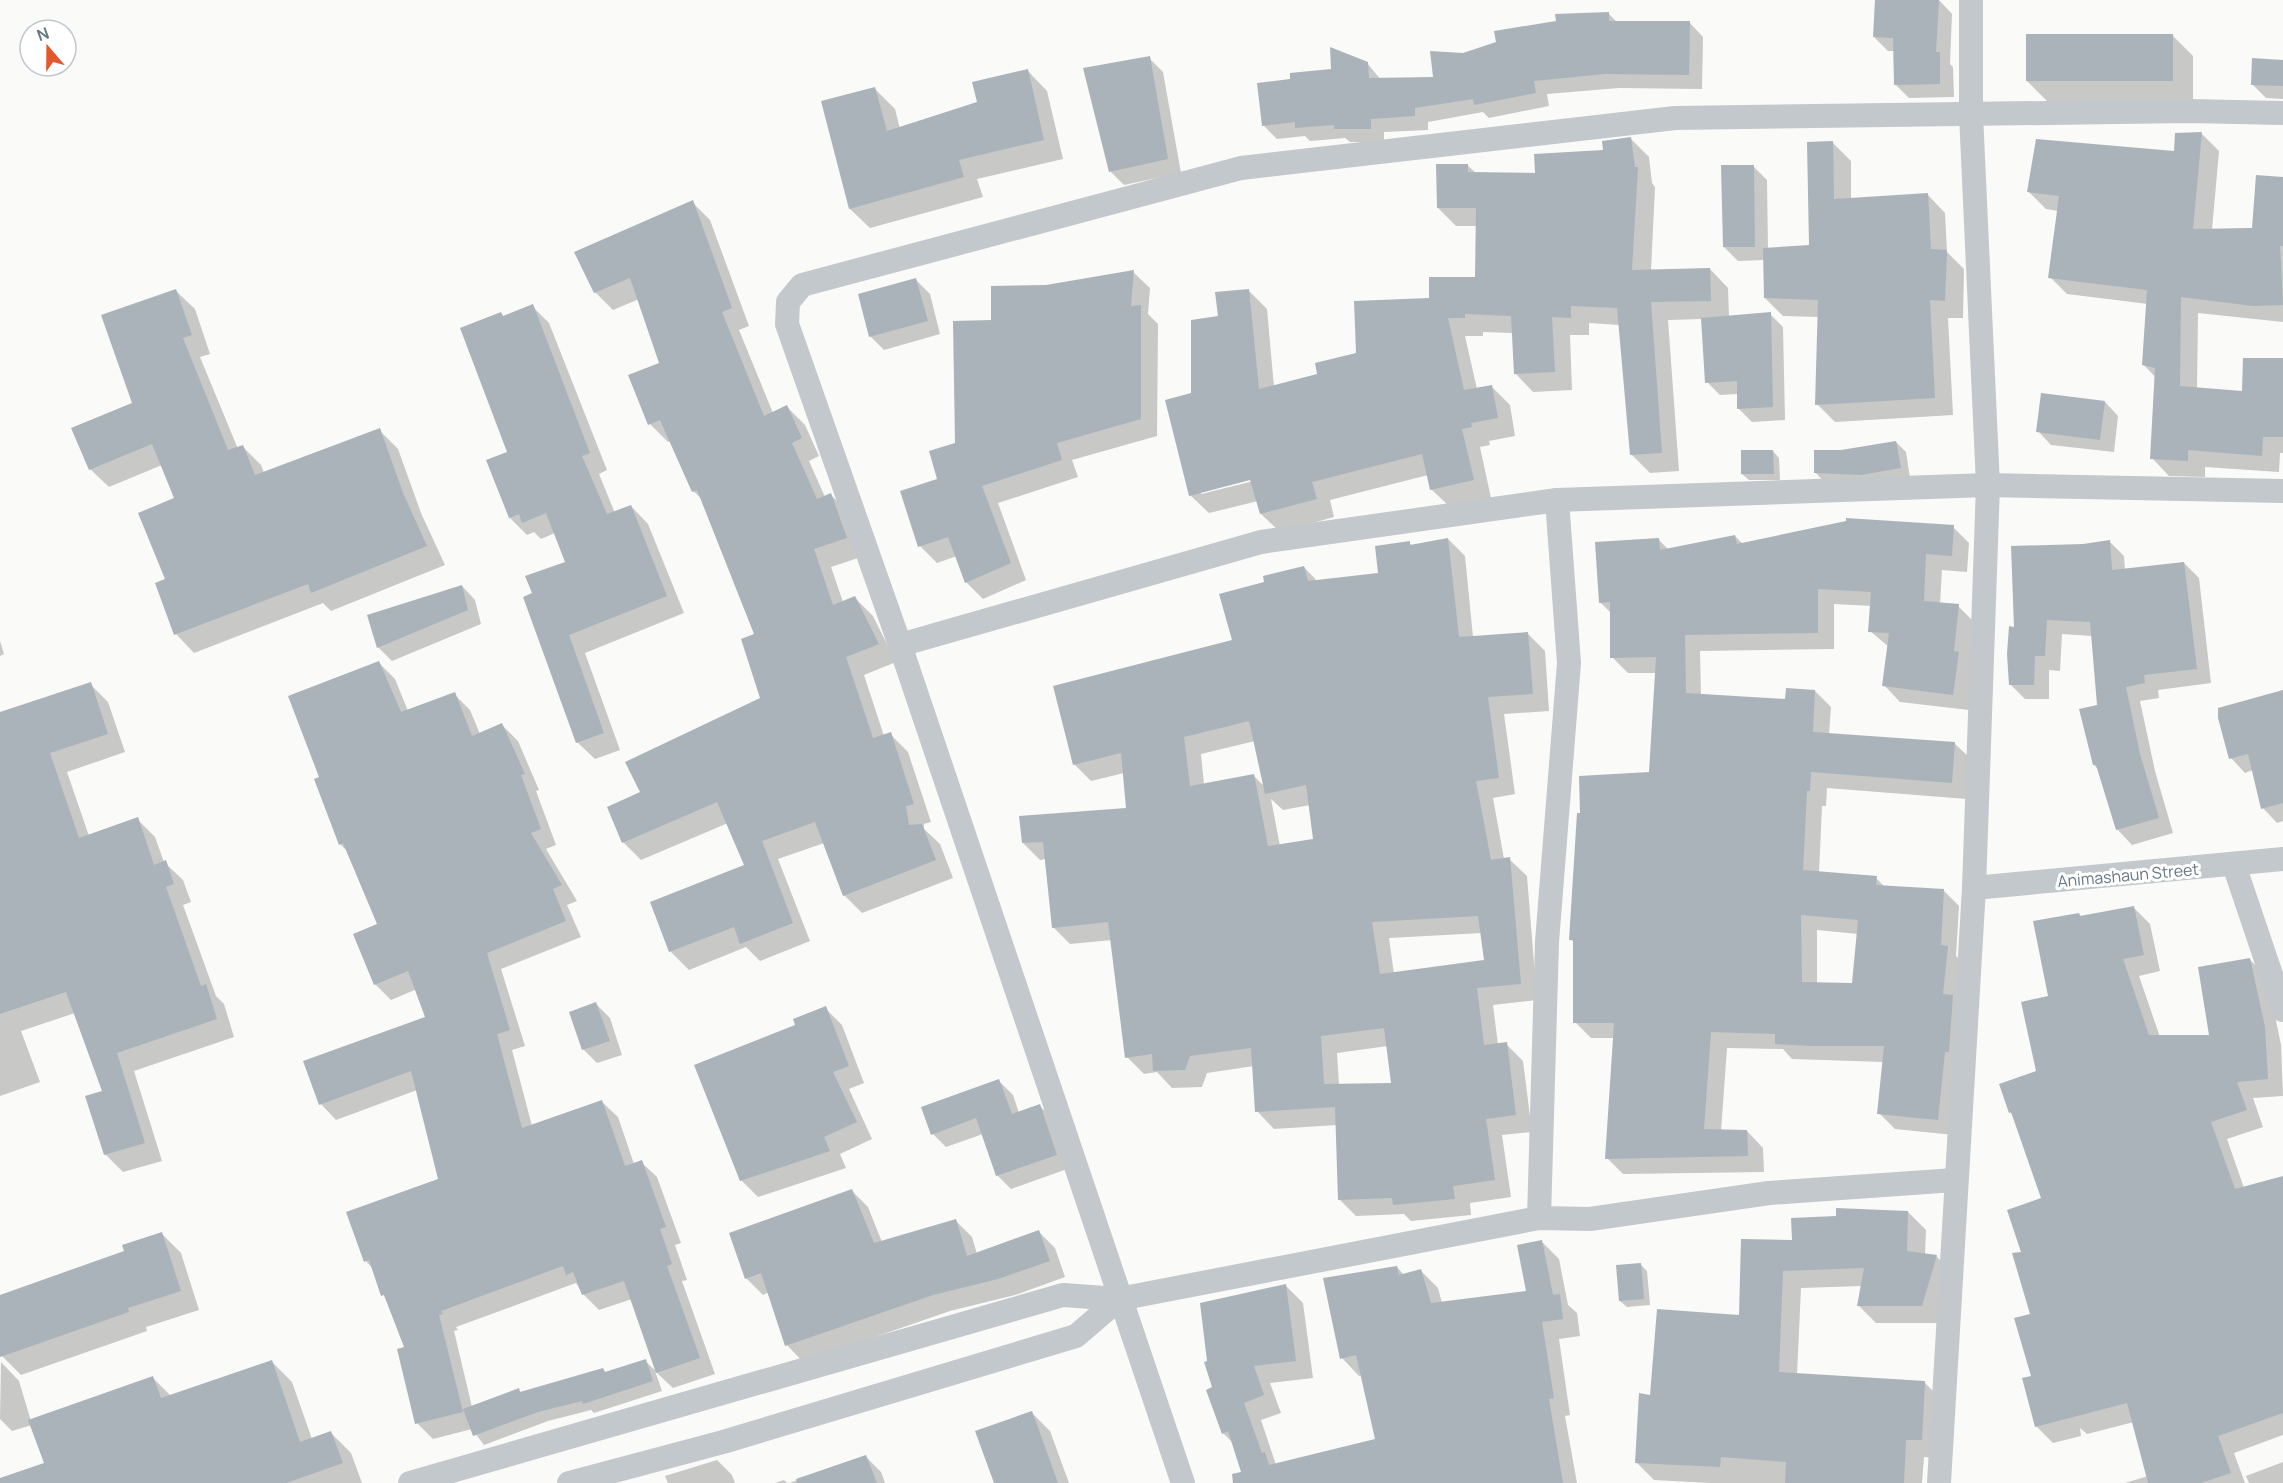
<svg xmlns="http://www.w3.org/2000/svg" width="2283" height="1483" font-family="Manrope,sans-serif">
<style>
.shadow{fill:#0003;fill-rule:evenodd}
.building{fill:#aab3b9;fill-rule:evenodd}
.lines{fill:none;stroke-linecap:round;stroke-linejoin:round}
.minor{stroke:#c3c8cc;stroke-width:24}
.labels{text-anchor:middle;stroke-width:6;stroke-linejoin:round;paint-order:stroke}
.street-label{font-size:16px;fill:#657683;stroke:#fff}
</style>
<rect width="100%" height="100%" fill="#fafaf8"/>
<g class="shadow">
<path d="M1876 0H1939L1952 14 1950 64 1953 67 1954 97 1909 98 1895 84V51H1888L1874 37Z"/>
<path d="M1608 13 1617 22 1690 23 1703 37 1702 89 1619 88 1547 94 1549 106 1489 118 1483 112 1428 122V130L1384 132V142H1350L1345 138 1310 141 1305 136 1277 139 1264 126 1292 80 1367 63 1381 80 1435 78 1463 54Z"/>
<path d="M2172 35 2193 56V101L2048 102 2027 81Z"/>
<path d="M1149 58 1163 72 1181 173 1124 185 1110 171Z"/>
<path d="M2283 61V99L2266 98 2252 84Z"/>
<path d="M1028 71 1047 91 1063 159 977 179 983 197 870 228 850 209 822 102 875 89 895 109 900 129 979 103Z"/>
<path d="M2202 134 2219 151 2212 230H2254L2283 178V322L2198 313 2197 389 2244 393 2283 360V453H2280L2279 472 2205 467V477L2169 476 2152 458 2156 378 2143 364 2148 304 2067 294 2050 277 2058 211 2046 209 2029 192 2175 153Z"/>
<path d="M1631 139 1649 157 1652 183 1655 187 1651 271 1710 269 1728 288 1729 317 1770 314 1783 327 1785 420 1752 422 1739 409 1738 394 1720 395 1707 382 1703 319 1668 320 1679 471 1650 473 1632 455 1620 325 1589 323V335H1570L1572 390 1533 392 1515 373 1513 333 1483 332V336H1465L1477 389 1492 387 1510 405 1515 436 1489 441 1490 445 1480 447 1491 498 1450 507 1431 489 1428 475 1330 500 1334 517 1280 532 1261 514 1258 501 1209 513 1190 495 1193 394 1220 318 1248 290 1267 309 1274 387 1319 375 1358 354 1431 300 1476 278 1477 226H1456L1438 208 1467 165 1476 173 1537 174 1604 151ZM1257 477 1258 480 1201 494V491Z"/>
<path d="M1833 143 1851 161V199L1927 194 1945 213 1947 252 1964 269 1963 318H1948L1953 415 1835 422 1817 404 1819 317 1783 316 1765 298 1764 260 1738 261 1724 247 1753 166 1767 180 1768 249 1810 247Z"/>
<path d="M692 202 710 220 749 326 739 330 773 413 787 407 805 425 819 456 809 461 825 497 831 495 849 513 864 556 831 567 843 602 855 598 873 616 896 662 864 675 884 736 890 734 908 752 931 822 924 824V829L940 844 953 878 862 913 844 895 824 843 778 859 810 941 760 961 746 947 689 970 671 952 652 903 746 865 728 823 641 860 623 842 762 699 756 635 704 501 693 491 671 441 668 442 650 424 661 364 639 299 613 310 595 292Z"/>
<path d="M1133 272 1150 288 1148 314 1158 324 1157 436 1072 460 1078 477 998 503 1026 580 983 599 966 582 957 556 937 563 920 546 939 480 956 444 993 321 1025 290Z"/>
<path d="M916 280 930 294 940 334 884 350 870 336Z"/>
<path d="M176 291 195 309 210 354 200 357 238 449 243 447 261 465 264 473 379 430 398 449 421 513 445 565 331 611 323 603 194 653 176 634 167 580 176 498 162 465 109 487 90 469 134 404Z"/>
<path d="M532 306 549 323 607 470 599 474 615 513 631 506 648 524 684 613 585 653 620 750 595 759 577 742 534 594 567 562 555 533 541 539 534 532 527 535 510 518 488 461 509 453 501 314 504 317Z"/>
<path d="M2105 402 2118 416 2114 452 2051 445 2038 431Z"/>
<path d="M1896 442 1906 452 1910 478 1825 483 1815 472 1842 451Z"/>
<path d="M1773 451 1779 458 1780 480H1749L1742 474Z"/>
<path d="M1953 527 1969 543 1967 572 1942 570 1940 604 1958 606 1974 622 1969 710 1900 702 1884 685 1889 647 1870 631 1872 606 1834 604V649L1700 651 1701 696 1786 701 1815 691 1831 707 1829 734 1954 743 1971 759 1967 799 1827 788 1826 806H1822L1819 873 1876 878 1885 887 1943 890 1959 906 1956 956 1963 963 1954 1135 1895 1129 1879 1113 1884 1062 1792 1059 1783 1049 1727 1048 1721 1131H1747L1763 1148 1764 1172 1623 1174 1607 1158 1615 1038H1591L1575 1022V943L1570 939 1650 774 1657 673H1628L1612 657V614L1600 602 1659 540 1668 549 1735 536 1743 544ZM1817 930 1858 934 1853 984H1817Z"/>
<path d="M1448 539 1465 556 1473 637 1528 634 1545 651 1549 711 1504 714 1515 794 1493 798 1504 859H1509L1527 876 1537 1000 1493 1005 1498 1045 1506 1044 1523 1061 1532 1132 1502 1135 1511 1197 1470 1203 1471 1215 1411 1221 1404 1214 1356 1216 1339 1199 1337 1125 1274 1129 1257 1111 1254 1066 1207 1073 1202 1087 1172 1088 1157 1072 1144 1074 1127 1057 1112 940 1070 944 1053 927 1046 859 1040 860 1023 843 1128 809 1124 773 1091 781 1074 764 1233 641 1266 583 1304 567 1318 582 1380 574 1409 543 1413 546ZM1255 741 1265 787 1253 775 1204 785 1201 754ZM1271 799 1283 810 1310 805 1315 840 1280 846ZM1482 933 1486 961 1394 974 1389 938ZM1388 1046 1392 1084 1339 1085 1337 1053Z"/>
<path d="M2109 541 2124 556 2125 570 2184 563 2199 578 2211 683 2158 690 2159 698 2140 701 2155 771 2173 833 2132 845 2117 829 2099 770 2094 765 2098 706 2092 636 2062 634 2060 671 2049 670V699H2025L2010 684 2016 628 2083 545Z"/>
<path d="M462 586 475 600 481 624 392 661 378 647Z"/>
<path d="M0 641 4 654 0 656Z"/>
<path d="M379 663 395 679 408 711 454 694 470 710 480 734 502 725 518 741 539 790 536 791 556 845 546 849 577 901 567 905 581 937 501 969 525 1046 512 1050 532 1126 602 1102 618 1117 634 1164 641 1162 657 1177 681 1243 675 1245 687 1280 682 1281 715 1374 673 1388 655 1371 662 1391 594 1413 591 1410 548 1421 484 1445 472 1429 433 1439 417 1423 406 1348 373 1269 366 1261 440 1180 417 1090 336 1120 321 1104 427 1018 417 989 391 1000 375 984 379 925 348 852 340 844 321 778ZM576 1283 583 1294 599 1310 632 1299 657 1372 645 1361 607 1373 603 1370 522 1393 518 1390 472 1407 454 1331 458 1330 456 1327Z"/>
<path d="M90 684 108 702 125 752 67 772 89 836 137 819 155 837 164 862 183 880 191 902 183 905 216 996 224 1004 234 1037 134 1071 162 1161 123 1172 105 1154 104 1092 75 1013 21 1031 40 1082 0 1096V714Z"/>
<path d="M2275 694H2283V821L2277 823 2263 808 2253 770 2245 773 2231 758 2218 710Z"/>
<path d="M2133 907 2150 924 2160 971 2139 976 2160 1037 2211 1036 2250 960 2267 976 2281 1045 2283 1096 2253 1098 2263 1127 2227 1139 2244 1188 2283 1178V1435L2234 1453 2245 1483H2125L2148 1476 2134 1422 2087 1434 2080 1428 2081 1436 2053 1443 2036 1426 2032 1315 2023 1253 2043 1199 2014 1117 2010 1112 2038 1072 2050 997 2079 914 2082 917Z"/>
<path d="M596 1004 610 1018 622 1055 597 1063 584 1050 571 1013Z"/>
<path d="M825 1008 842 1025 864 1083 849 1089 872 1139 840 1154 846 1168 758 1197 741 1180Z"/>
<path d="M999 1081 1013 1095 1019 1113 1040 1106 1053 1119 1070 1168 1011 1189 997 1175 983 1134 946 1147 933 1134Z"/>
<path d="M852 1191 868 1207 882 1242 955 1220 972 1237 977 1254 1039 1232 1055 1248 1065 1277 1015 1295 950 1311 803 1362 787 1345 769 1292 763 1295 746 1278Z"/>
<path d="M1908 1212 1926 1230 1925 1255 1936 1256 1954 1274 1939 1323H1876L1858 1305 1862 1286 1801 1288 1797 1374 1925 1383 1943 1401 1939 1458 1924 1457 1922 1483H1711L1654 1480 1636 1462 1651 1396 1740 1317 1793 1242Z"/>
<path d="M162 1234 181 1253 199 1310 146 1327 147 1331 21 1375 2 1356 0 1296 126 1252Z"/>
<path d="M1542 1242 1559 1259 1568 1305 1577 1313 1580 1336 1559 1339 1570 1415 1565 1416 1577 1483H1247L1234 1444 1223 1433 1214 1388 1285 1285 1303 1303 1313 1378 1270 1383 1281 1413 1261 1420 1276 1465 1376 1440 1362 1375 1359 1376 1342 1358 1397 1267 1404 1275 1421 1271 1438 1288 1442 1303 1527 1293Z"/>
<path d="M1640 1264 1647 1271 1650 1305 1627 1307 1620 1301Z"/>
<path d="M272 1362 292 1382 312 1439 331 1433 351 1453 362 1483H31L46 1464 32 1425 12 1431 0 1419 1 1362 19 1381 31 1421 153 1378 171 1396Z"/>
<path d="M1031 1412 1050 1431 1069 1483H996Z"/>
<path d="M866 1457 881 1472 885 1483H789Z"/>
<path d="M717 1460 732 1475 735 1483H668L665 1476Z"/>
<path d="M2283 1462V1483H2249L2246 1476Z"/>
<path d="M784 1480 787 1483H775Z"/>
</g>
<g class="building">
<path d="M1875 0H1939L1936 52H1940V84L1894 85 1893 38 1873 37Z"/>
<path d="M1609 12V21H1690L1689 75 1605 74 1534 81 1536 93 1474 105 1473 99 1415 108V116L1371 119V129H1334V125L1295 128V122L1262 126 1257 83 1290 79V73L1331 69 1330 47 1368 62 1369 78 1433 77 1430 51 1463 53 1496 42 1494 31 1556 21 1555 14Z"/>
<rect x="2026" y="34" width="147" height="47"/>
<path d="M1150 56 1168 159 1109 172 1083 68Z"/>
<path d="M2252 58 2283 60V86L2251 85Z"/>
<path d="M1028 69 1044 140 959 160 964 177 849 209 821 101 875 87 887 131 977 102 972 82Z"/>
<path d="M2202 132 2193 229 2252 228 2256 175 2283 177V246H2280L2283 305 2253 306 2181 297 2180 386 2242 391 2243 358H2283V437H2263L2262 456 2188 450V461L2150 459 2155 368 2142 365 2147 290 2048 278 2059 196 2027 192 2036 139 2174 151 2175 133Z"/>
<path d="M1631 137 1635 167H1638L1632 270 1710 268 1711 301 1651 302 1662 453 1630 455 1617 308 1571 306V318L1552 317 1555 372 1514 374 1511 316 1465 314V318H1448L1464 390 1492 385 1498 418 1471 423 1472 427 1462 429 1474 480 1430 490 1422 454 1312 482 1317 499 1260 514 1250 480 1189 496 1165 400 1191 393V320L1218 316 1215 292 1249 289 1259 389 1317 374 1315 363 1356 353 1354 301 1429 298V277H1475L1476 208H1437L1436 164H1468V172L1535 173 1534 154 1603 150 1602 141Z"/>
<path d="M1833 141 1834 199 1928 193 1931 249 1947 250 1945 301 1930 300 1935 398 1815 405 1818 300 1764 298 1763 248 1809 245 1807 142Z"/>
<path d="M1721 165H1754L1755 247H1723Z"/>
<path d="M693 200 732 308 722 312 764 416 787 405 802 438 792 443 817 499 831 493 847 538 814 549 833 605 855 596 879 644 846 657 873 738 891 732 914 804 906 806 909 825 922 824 936 860 843 896 815 822 762 841 793 923 740 944 734 927 669 952 650 902 744 865 717 802 622 843 607 807 640 792 625 762 760 698 741 639 754 634 697 490 692 492 660 420 648 425 628 375 659 363 630 278 594 293 574 252Z"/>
<path d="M1134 270 1131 306 1141 305V419L1057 443 1062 460 982 486 1011 563 965 583 948 537 918 547 900 491 937 479 929 451 955 443 953 321 991 320V286L1046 285Z"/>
<path d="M916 278 928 321 869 337 858 294Z"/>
<path d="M176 289 192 335 183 338 228 450 243 445 255 475 380 428 403 493 427 546 311 593 308 584 174 635 155 583 165 579 138 513 174 498 152 444 89 470 71 428 132 403 101 315Z"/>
<path d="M533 304 590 453 582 456 607 514 631 505 667 596 569 635 604 733 576 743 523 597 532 593 525 576 565 562 546 513 522 523 519 514 509 518 486 460 507 452 460 328 501 312 503 316Z"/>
<path d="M1771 312 1773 407 1737 409V381L1705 383 1701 318Z"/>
<path d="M2041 393 2105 401 2100 440 2036 432Z"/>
<path d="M1896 441 1901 468 1861 475 1814 473V450H1841Z"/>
<path d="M1741 450H1773L1774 474H1741Z"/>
<path d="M1846 518 1954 525 1952 556 1926 554 1924 601 1959 604 1954 651 1959 652 1953 695 1882 686 1889 633 1868 632 1871 592 1818 589V633L1685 635 1686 693 1785 699 1786 688 1815 690 1813 732 1955 742 1952 783 1811 772 1810 791H1807L1803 870 1877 876 1876 885 1944 889 1941 945 1948 946 1943 994 1953 995 1949 1052H1945L1938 1120 1877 1114 1884 1046H1812L1775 1044V1034L1711 1032 1704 1129 1747 1130 1748 1156 1605 1159 1614 1023H1573V940H1569L1577 813H1580L1579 776 1649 772 1656 657 1610 658V602L1599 603 1595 542 1659 538 1660 550 1735 535 1737 544 1846 521ZM1801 915 1858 920 1852 983 1802 982Z"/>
<path d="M1448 538 1459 637 1528 632 1533 694 1488 697 1499 778 1476 781 1491 860 1510 857 1521 984 1477 988 1484 1045 1507 1042 1516 1115 1486 1119 1495 1180 1453 1186 1455 1199 1393 1205 1392 1198 1338 1200 1335 1107 1255 1112 1251 1048 1190 1056 1185 1070 1153 1071 1152 1054 1125 1058 1108 922 1052 928 1043 842 1022 843 1019 816 1126 808 1121 753 1073 765 1053 686 1232 640 1219 594 1264 582 1263 576 1304 566 1308 581 1378 573 1375 546 1410 541V545ZM1249 721 1265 794 1306 785 1313 839 1268 846 1254 774 1190 786 1184 737ZM1478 916 1484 960 1380 974 1372 922ZM1384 1028 1391 1083 1324 1084 1321 1036Z"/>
<path d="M2110 540 2112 570 2184 562 2197 669 2144 675 2145 683 2126 687 2140 754 2159 818 2116 830 2096 765H2093L2079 709 2097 705 2090 622 2047 620 2045 656H2035L2034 685H2009L2007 654 2009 626 2014 627 2011 546 2083 544Z"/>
<path d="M462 585 468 610 377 648 367 615Z"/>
<path d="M379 661 401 712 455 692 472 736 502 723 525 774 521 775 541 829 531 833 562 885 553 889 566 921 487 953 510 1030 497 1034 522 1128 602 1100 625 1166 642 1160 666 1227 660 1229 672 1264 667 1266 700 1358 656 1373 624 1281 582 1295 573 1272 566 1275 563 1266 441 1311 443 1314 439 1315 463 1412 415 1424 397 1349 404 1347 384 1295 381 1296 369 1260 364 1262 346 1212 438 1179 411 1071 319 1105 303 1061 425 1017 408 971 374 985 353 934 377 924 343 843 339 845 314 779 319 777 288 696Z"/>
<path d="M91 682 108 734 50 753 79 838 138 817 154 865 166 860 174 884 166 887 201 986 206 984 217 1019 117 1053 145 1143 104 1155 85 1096 102 1091 66 992 0 1014V712Z"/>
<path d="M2283 690V803L2261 809 2248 754 2229 759 2218 718V708Z"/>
<path d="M2134 906 2144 955 2123 959 2149 1035H2209L2198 967 2250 958 2265 1027 2268 1079 2237 1082 2247 1110 2211 1122 2235 1189 2283 1176V1413L2218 1436 2231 1473 2201 1483H2148L2127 1403 2035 1427 2022 1378 2031 1376 2014 1318 2030 1314 2012 1253 2021 1252 2007 1210 2041 1198 2011 1112 2009 1113 1999 1084 2036 1071 2021 1002 2048 996 2033 921 2079 913 2080 916Z"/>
<path d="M596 1002 610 1041 582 1050 569 1012Z"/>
<path d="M826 1006 849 1066 833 1072 857 1122 824 1137 830 1151 740 1181 694 1065 795 1025 793 1019Z"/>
<path d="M999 1079 1012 1114 1040 1104 1057 1155 996 1176 976 1118 931 1135 921 1107Z"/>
<path d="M852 1189 874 1243 956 1219 967 1256 1039 1230 1050 1261 998 1279 933 1295 785 1346 761 1273 745 1279 729 1233Z"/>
<path d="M1836 1208 1908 1211 1907 1251 1937 1255 1922 1306H1857L1864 1268 1783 1271 1779 1372 1925 1381 1922 1440H1906L1904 1483H1785L1786 1462 1721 1457 1720 1467 1635 1463 1639 1393 1650 1395 1657 1309 1739 1315 1741 1239 1792 1240 1791 1218 1836 1216Z"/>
<path d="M162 1232 181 1291 128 1308 129 1312 0 1357V1295L124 1251 122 1245Z"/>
<path d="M1542 1240 1553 1295 1560 1294 1563 1319 1542 1322 1554 1398 1549 1399 1563 1483H1233L1232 1474 1241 1472 1228 1431 1222 1434 1206 1390 1212 1387 1204 1362 1207 1361 1200 1303 1286 1284 1296 1361 1254 1366 1264 1395 1244 1403 1262 1453 1265 1452 1269 1465 1375 1439 1356 1355 1340 1359 1323 1278 1397 1266 1399 1275 1421 1269 1431 1303 1526 1291 1517 1245Z"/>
<path d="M1641 1263 1644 1299 1619 1301 1616 1265Z"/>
<path d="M646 1359 653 1381 583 1404 582 1401 538 1412 473 1436 463 1409 519 1388 520 1392 603 1368 605 1372Z"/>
<path d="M272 1360 300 1442 331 1431 343 1463 286 1483H0V1478L44 1463 28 1420 153 1376 161 1398Z"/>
<path d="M1032 1411 1058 1483H994L975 1431Z"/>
<path d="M866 1455 877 1483H797L796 1479Z"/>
</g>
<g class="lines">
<g class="minor">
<path d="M900 645 1261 542 1557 500 1988 485 2283 491"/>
<path d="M2234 865 2283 1010"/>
<path d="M1974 888 2283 859"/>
<path d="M1539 1218 1547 942 1569 663 1557 500"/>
<path d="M410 1483 1063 1295 1119 1299 1539 1218 1590 1219 1769 1193 1955 1180"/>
<path d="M569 1483 723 1442 1076 1336 1119 1299"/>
<path d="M1183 1483 900 645 787 324 788 302 802 285 1241 168 1675 118 2189 111 2283 113"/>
<path d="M1939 1483 1974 888 1988 485 1971 114V0"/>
</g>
</g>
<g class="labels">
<g class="street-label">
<text transform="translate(2128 875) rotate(-5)" y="6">Animashaun Street</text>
</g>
</g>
<g transform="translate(48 48) rotate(340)"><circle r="28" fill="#ffffff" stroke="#c1c8cd" stroke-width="1.5"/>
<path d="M0-4.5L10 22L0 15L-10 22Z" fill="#e4572e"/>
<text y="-9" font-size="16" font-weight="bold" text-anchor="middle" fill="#657683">N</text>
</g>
</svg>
